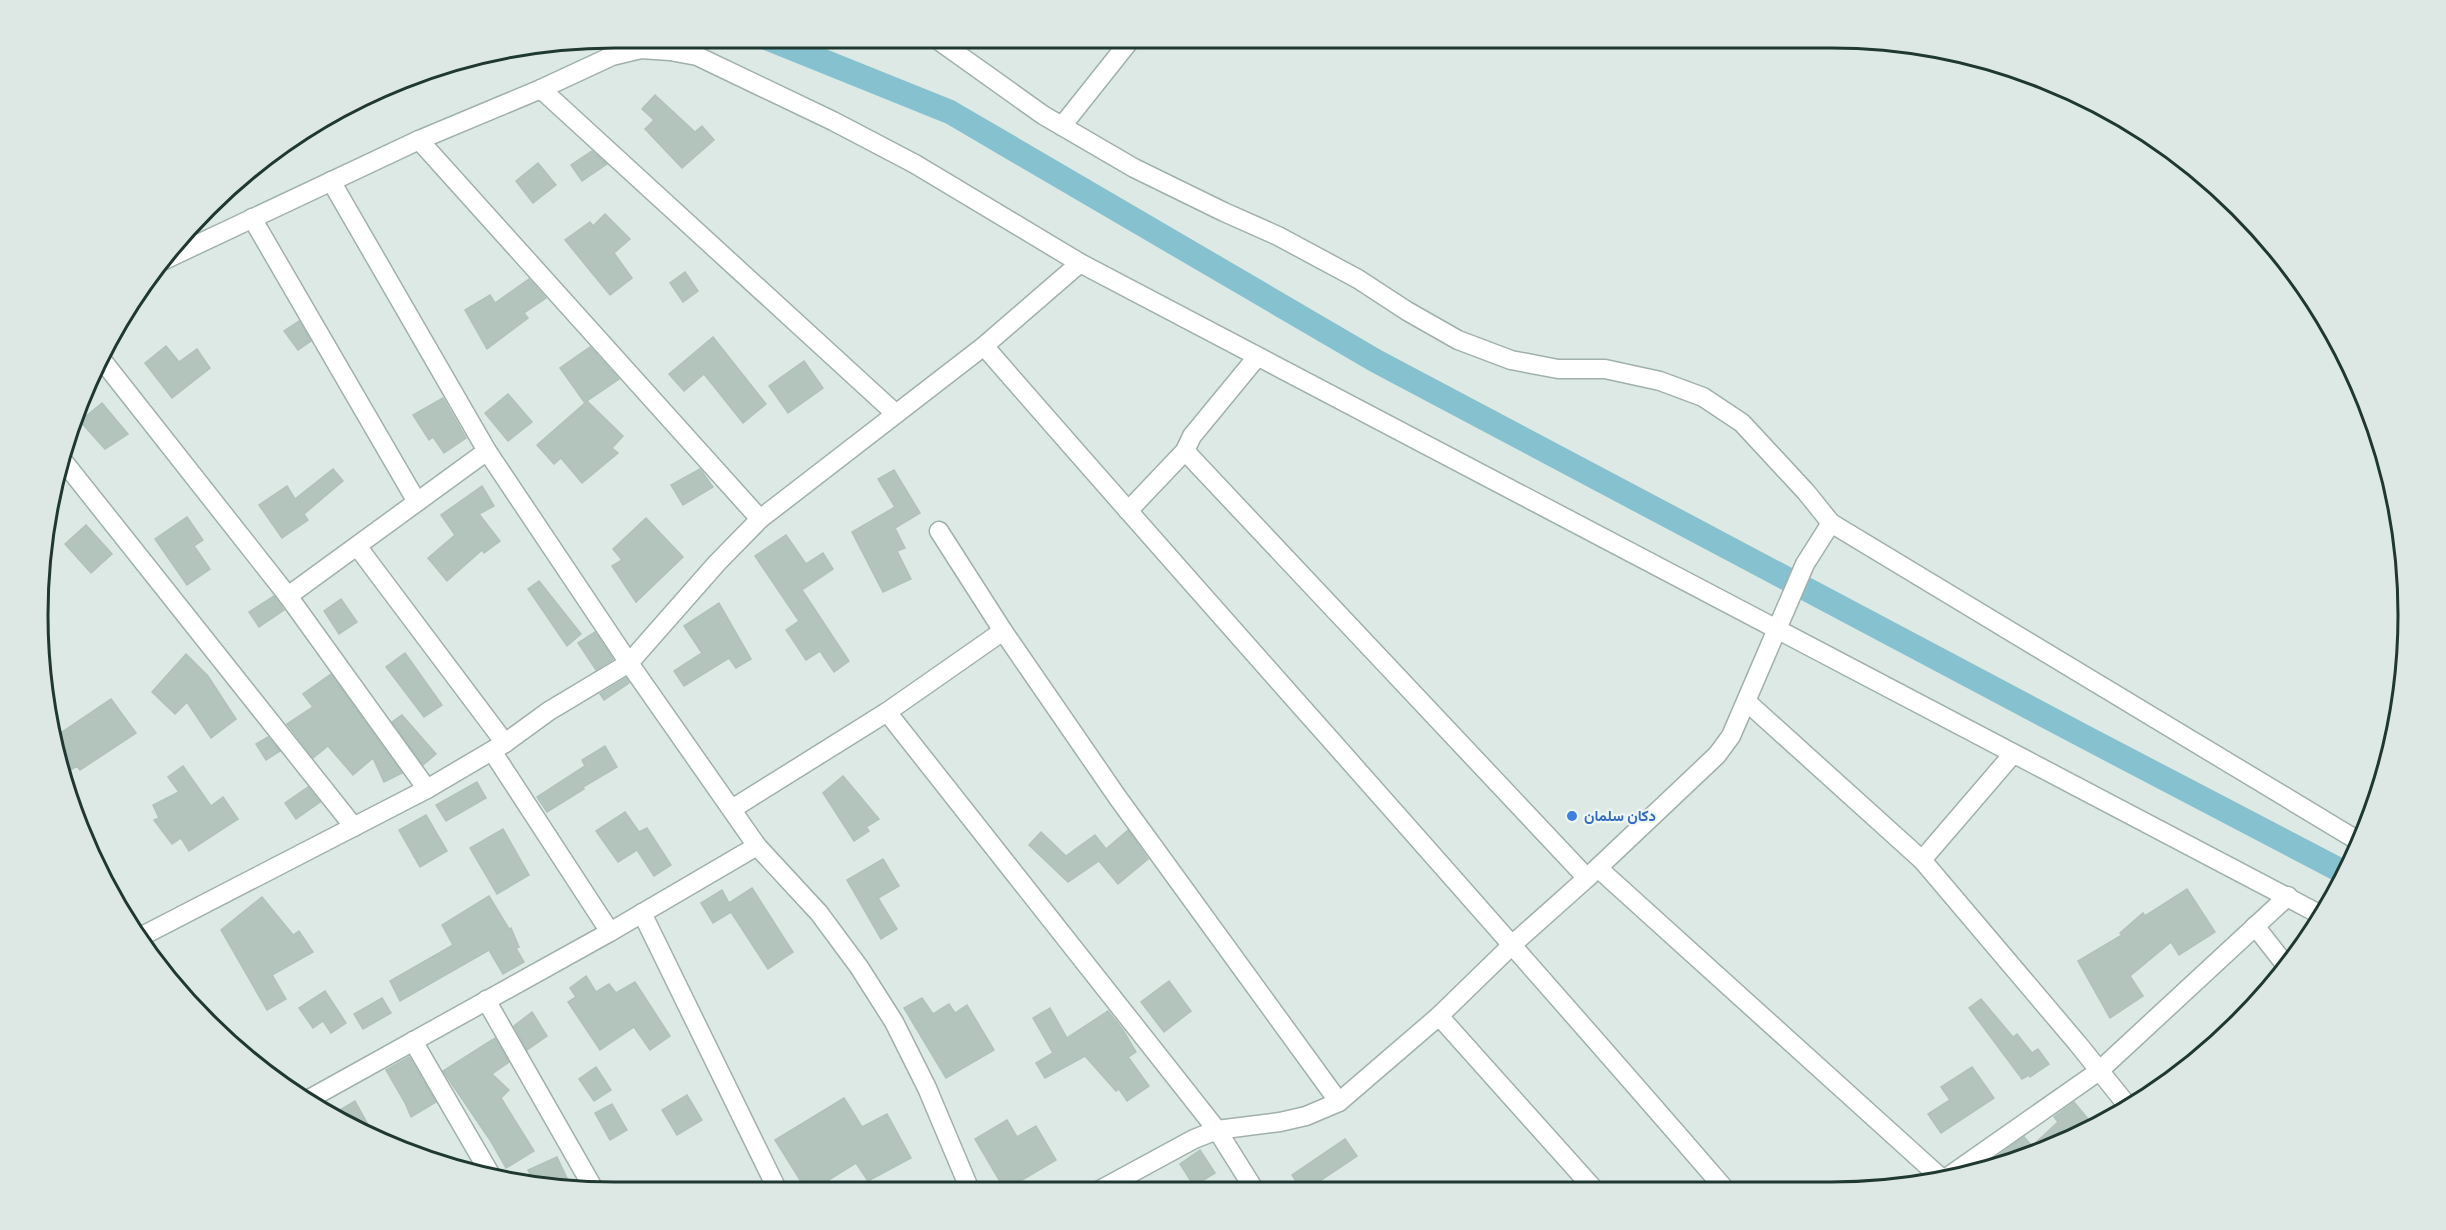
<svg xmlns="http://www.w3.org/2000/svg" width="2446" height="1230" font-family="Signika,Vazirmatn,sans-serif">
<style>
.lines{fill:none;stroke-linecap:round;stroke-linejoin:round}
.canal{stroke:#85c1cf;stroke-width:24}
.building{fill:#b3c4bd;stroke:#b0c2bb;stroke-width:1.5}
.minor-casing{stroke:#a0b0ab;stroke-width:21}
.minor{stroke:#fff;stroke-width:18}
.shop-dot{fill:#3f7fe0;stroke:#edf6f2;stroke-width:2}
.labels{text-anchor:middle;stroke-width:4.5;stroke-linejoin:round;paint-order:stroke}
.shop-label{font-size:15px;font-weight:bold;fill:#366cbe;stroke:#edf6f2;text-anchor:start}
.rim{fill:none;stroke:#1f3832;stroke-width:3}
</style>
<rect width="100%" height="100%" fill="#dde9e4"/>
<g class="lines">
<path class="canal" d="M766 38 950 112 1376 361 2087 738 2347 874"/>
</g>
<g class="building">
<path d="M655 95 695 132 702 126 714 140 682 168 645 129 654 120 642 109Z"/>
<path d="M592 151 607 164 582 181 571 165Z"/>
<path d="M538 163 556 185 533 203 516 181Z"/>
<path d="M605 214 630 239 614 253 632 278 610 295 565 240 590 222 593 226Z"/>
<path d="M685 272 698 291 683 302 670 283Z"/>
<path d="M529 279 546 298 524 313 528 318 487 349 465 310 490 295 495 303Z"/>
<path d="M299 321 311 341 298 350 284 331Z"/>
<path d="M713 337 766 404 743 423 704 374 684 391 669 374Z"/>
<path d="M166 346 179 362 197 349 210 368 172 398 145 363Z"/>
<path d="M590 347 619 379 587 401 623 436 612 448 618 453 582 483 561 458 554 464 537 445 585 403 560 368Z"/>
<path d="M804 361 823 388 788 413 769 386Z"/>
<path d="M508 394 532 422 508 441 485 413Z"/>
<path d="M443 398 466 438 444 453 433 437 429 440 413 415Z"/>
<path d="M102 403 128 434 105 449 80 421Z"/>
<path d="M333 469 343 481 304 514 308 520 282 538 259 505 287 486 295 499Z"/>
<path d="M700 469 713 487 683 505 671 485Z"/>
<path d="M894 470 920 513 895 528 905 548 897 551 911 579 883 592 852 532 895 507 878 479Z"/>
<path d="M482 486 494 506 479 514 500 541 484 553 482 550 447 581 428 558 455 535 441 515Z"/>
<path d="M187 517 203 540 194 546 210 569 187 585 155 539Z"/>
<path d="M646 518 683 557 636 602 612 566 622 560 613 549Z"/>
<path d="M86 525 112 554 91 573 65 544Z"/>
<path d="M786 535 806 564 823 553 833 569 802 590 849 661 834 672 820 651 806 660 786 630 799 621 755 556Z"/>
<path d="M539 581 581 634 567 646 528 589Z"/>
<path d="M274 596 284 610 259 627 249 612Z"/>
<path d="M341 599 357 622 339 634 324 611Z"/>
<path d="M719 603 751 659 736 668 729 658 684 686 674 671 702 653 684 626Z"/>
<path d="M595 632 613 659 596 670 578 643Z"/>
<path d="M405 653 442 705 424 717 386 667Z"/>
<path d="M186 654 208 676 236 719 211 738 187 702 175 714 152 692Z"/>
<path d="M331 674 402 773 384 782 373 758 353 775 328 746 313 758 287 724 313 707 303 694Z"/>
<path d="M626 678 629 683 604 700 600 694Z"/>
<path d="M111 699 136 733 80 770 77 766 67 772 56 736Z"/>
<path d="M402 715 436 754 423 765 392 722Z"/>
<path d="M268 737 280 751 266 760 256 744Z"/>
<path d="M605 746 617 767 583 787 584 789 547 812 537 797 585 766 582 760Z"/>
<path d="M183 766 211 806 223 797 238 819 189 851 181 838 172 844 154 820 159 818 153 805 179 792 168 777Z"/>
<path d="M843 776 879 819 866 827 869 831 854 841 823 793Z"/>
<path d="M477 782 486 798 446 821 436 805Z"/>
<path d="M308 787 320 802 296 819 285 803Z"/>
<path d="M625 812 639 832 647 828 671 865 654 876 637 850 618 862 596 831Z"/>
<path d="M426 815 447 851 420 867 399 830Z"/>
<path d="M503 829 529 875 497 894 470 848Z"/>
<path d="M1128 830 1148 859 1118 884 1099 861 1068 882 1029 845 1041 832 1066 856 1095 835 1106 849Z"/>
<path d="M883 859 899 886 878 898 897 929 881 939 847 880Z"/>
<path d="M752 888 793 952 768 969 731 912 713 923 701 903 722 890 729 903Z"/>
<path d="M2187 889 2215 932 2179 955 2171 942 2130 976 2143 996 2110 1018 2078 961 2122 935 2120 933 2143 913 2145 916Z"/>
<path d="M489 896 509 929 511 928 519 947 516 948 524 962 503 974 489 950 400 1001 390 981 453 945 442 925Z"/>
<path d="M262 897 293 935 299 931 313 952 272 975 286 999 267 1010 221 930Z"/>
<path d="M586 976 596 992 609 984 616 993 635 982 670 1036 650 1050 634 1027 600 1050 568 1002 576 997 570 988Z"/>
<path d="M1169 981 1191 1011 1164 1032 1141 1002Z"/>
<path d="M325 991 346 1023 331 1033 323 1021 313 1028 299 1008Z"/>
<path d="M382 998 391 1013 363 1029 354 1014Z"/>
<path d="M922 998 933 1014 949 1004 955 1013 967 1005 994 1050 946 1078 904 1008Z"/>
<path d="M1981 999 2013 1037 2017 1034 2032 1053 2038 1049 2049 1064 2030 1077 2029 1075 2022 1079 1969 1008Z"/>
<path d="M1050 1008 1067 1038 1108 1011 1123 1030 1136 1052 1128 1057 1149 1086 1127 1101 1119 1089 1116 1091 1085 1056 1045 1078 1036 1063 1053 1053 1033 1018Z"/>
<path d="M532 1012 547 1036 527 1050 514 1026Z"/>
<path d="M495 1038 509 1062 492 1074 509 1090 501 1098 534 1151 506 1168 490 1140 443 1071Z"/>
<path d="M409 1057 436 1102 411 1117 405 1103 386 1070Z"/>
<path d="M596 1067 611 1090 594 1101 579 1079Z"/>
<path d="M1972 1067 1994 1098 1941 1133 1928 1114 1950 1100 1941 1087Z"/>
<path d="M687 1095 702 1120 677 1135 662 1110Z"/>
<path d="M844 1098 862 1127 887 1114 911 1158 868 1181 856 1163 811 1191H807L775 1140Z"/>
<path d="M355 1101 376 1139 360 1133 333 1114Z"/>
<path d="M2074 1102 2093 1125 2052 1149 1980 1168 2024 1137 2032 1146 2058 1122 2054 1117Z"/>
<path d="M612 1104 627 1130 610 1140 595 1113Z"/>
<path d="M1007 1120 1017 1137 1036 1126 1056 1160 1005 1190 975 1139Z"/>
<path d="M1345 1139 1357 1156 1308 1189H1301L1292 1175Z"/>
<path d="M1200 1150 1215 1173 1194 1186 1180 1164Z"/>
<path d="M557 1157 573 1191 535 1184 528 1170Z"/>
</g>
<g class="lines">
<defs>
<g id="minor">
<path d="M935 38 1043 115 1134 168 1224 212 1278 236 1358 279 1407 311 1458 340 1511 360 1558 369H1605L1660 381 1703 397 1742 423 1806 492 1831 523"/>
<path d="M541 89 896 414"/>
<path d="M1062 126 1132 38"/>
<path d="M419 140 760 519"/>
<path d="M331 181 487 451 629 663 757 846 819 913 859 967 894 1022 927 1088 970 1190"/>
<path d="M252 218 417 502"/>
<path d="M162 261 419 140 541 89 612 56 641 49 670 51 697 56 833 121 915 164 1080 263 2321 915"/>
<path d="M984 346C1229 628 1480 905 1724 1188"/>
<path d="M102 360 288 596 427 789"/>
<path d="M1185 451 1587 878"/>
<path d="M64 462 354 827"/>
<path d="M1128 511 1185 451 1192 436 1257 357"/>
<path d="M939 531 1003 631 1118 798 1339 1102"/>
<path d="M357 546 505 743"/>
<path d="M288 596 487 451"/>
<path d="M1747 702 1922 860 2078 1044 2127 1105"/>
<path d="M887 712 1217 1130 1254 1189"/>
<path d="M492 751 610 932"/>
<path d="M732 809 887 712 1003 631"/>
<path d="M1922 860 2013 754"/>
<path d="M1598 868 1941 1178"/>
<path d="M642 913 778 1191"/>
<path d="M2255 926 2288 968"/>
<path d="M144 935 427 789 505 743 549 711 629 663 717 563 760 519 984 346 1080 263"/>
<path d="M486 1000 595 1191"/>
<path d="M1439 1016 1593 1188"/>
<path d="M413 1041 492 1177"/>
<path d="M311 1098 610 932 757 846"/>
<path d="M1949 1176 2099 1071 2288 896"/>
<path d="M1100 1190 1194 1139 1217 1130 1280 1122 1306 1116 1339 1102 1439 1016 1513 944 1587 878 1717 755 1731 736 1805 564 1831 523 2360 842"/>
</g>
</defs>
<use href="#minor" class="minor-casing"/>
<use href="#minor" class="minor"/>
</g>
<circle class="shop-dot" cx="1572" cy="816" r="6"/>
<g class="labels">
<g class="shop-label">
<text x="1584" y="821">دكان سلمان</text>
</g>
</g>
<path d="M0 0H2446V1230H0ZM615 48H1831A567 567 0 0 1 2398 615V615A567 567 0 0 1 1831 1182H615A567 567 0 0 1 48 615V615A567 567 0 0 1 615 48Z" fill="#dde7e3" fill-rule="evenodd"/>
<path class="rim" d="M615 48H1831A567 567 0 0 1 2398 615V615A567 567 0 0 1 1831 1182H615A567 567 0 0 1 48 615V615A567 567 0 0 1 615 48Z"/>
</svg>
